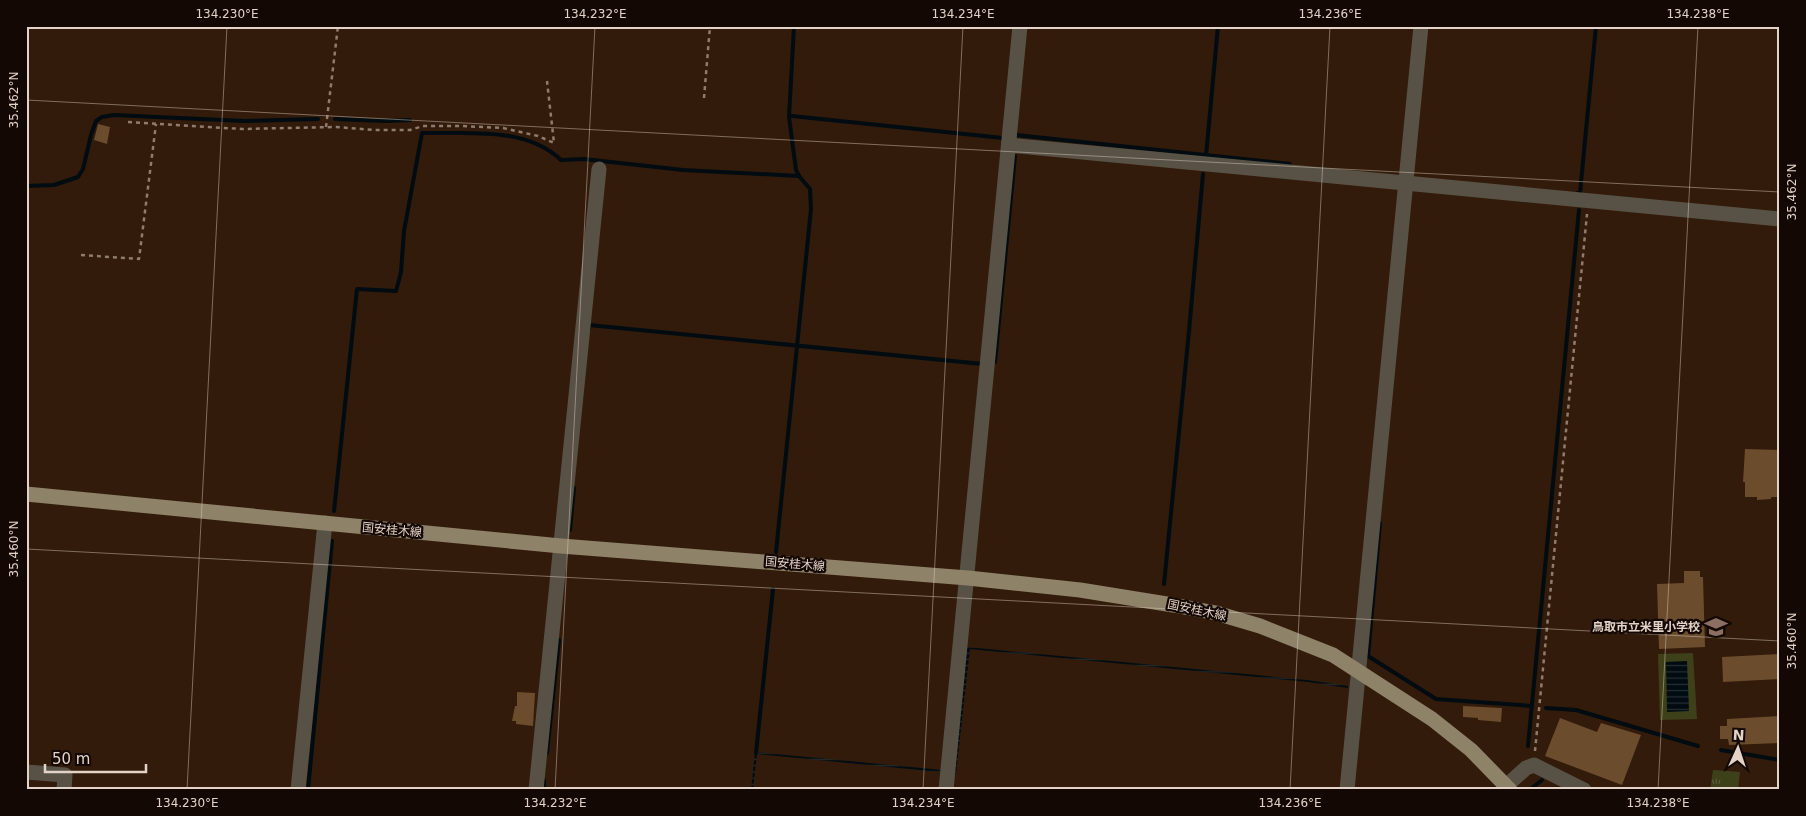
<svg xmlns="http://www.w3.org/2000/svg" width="1806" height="816" font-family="'DejaVu Sans','Noto Sans JP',sans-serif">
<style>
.grass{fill:url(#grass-tufts)}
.pitch{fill:#3d4019}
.water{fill:url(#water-rules)}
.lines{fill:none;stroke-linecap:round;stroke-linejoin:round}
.stream{stroke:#000c11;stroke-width:4}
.building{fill:#6b4c2c}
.path{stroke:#8f7c6e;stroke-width:2.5;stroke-dasharray:4 4;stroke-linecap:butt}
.minor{stroke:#585246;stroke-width:15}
.major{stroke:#8e8269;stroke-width:15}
.ticks{fill:none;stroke:#e2d2c7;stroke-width:1;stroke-opacity:0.45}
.labels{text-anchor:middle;stroke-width:4.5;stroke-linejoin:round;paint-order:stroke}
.street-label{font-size:12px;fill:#e2d2c7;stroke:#130803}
.poi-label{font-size:12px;font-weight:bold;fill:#e2d2c7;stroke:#130803;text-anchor:end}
.neatline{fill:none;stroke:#e2d2c7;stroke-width:2}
.ticks-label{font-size:12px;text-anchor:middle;fill:#e2d2c7}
</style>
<defs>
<pattern id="grass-tufts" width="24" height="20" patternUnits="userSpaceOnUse" patternTransform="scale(1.25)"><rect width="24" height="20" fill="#3d4019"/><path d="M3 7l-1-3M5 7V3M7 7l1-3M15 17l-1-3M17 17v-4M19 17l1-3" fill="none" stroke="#595b39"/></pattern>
<pattern id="water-rules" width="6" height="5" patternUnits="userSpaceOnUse" patternTransform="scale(1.25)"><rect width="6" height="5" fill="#000c11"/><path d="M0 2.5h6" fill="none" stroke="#252e32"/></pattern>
</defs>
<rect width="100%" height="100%" fill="#321b0a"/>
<path class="grass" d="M1713 770 1740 772 1738 790H1710Z"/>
<path class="pitch" d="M1693 653 1697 719 1660 720 1658 654Z"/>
<g class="water">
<path d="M967 647 1307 680 1348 686V688L1308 682 970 649 956 774H954Z"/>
<path d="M1687 661 1689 711 1667 712 1666 662Z"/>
<path d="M755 752 932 769 940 770V772L757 754 753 790H751Z"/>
</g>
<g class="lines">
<g class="stream">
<path d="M792 116 1003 138"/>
<path d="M335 119 385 121 410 120"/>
<path d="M1016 133V135L1290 164"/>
<path d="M1206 156 1218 26"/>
<path d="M26 186 54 185 78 177 83 169 91 135 96 121 102 117 114 115 244 121 318 119"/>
<path d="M1577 193H1580L1596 26"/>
<path d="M589 329V325L983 364"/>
<path d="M995 362 1015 156"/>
<path d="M334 511 357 289 396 291 401 272 404 231 422 133C468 134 525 126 561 160L584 159 683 170 799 176"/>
<path d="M1380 523 1368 656 1436 699 1532 706"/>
<path d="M570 530 574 488"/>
<path d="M776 552 811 209 810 189 799 176 796 170 789 117 794 26"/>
<path d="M1164 584 1189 331 1203 174"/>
<path d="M1546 708 1576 710 1698 746"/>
<path d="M1528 746 1579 210"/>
<path d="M1721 750 1780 760"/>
<path d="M547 753 559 640"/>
<path d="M756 753 773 589"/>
<path d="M1532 788 1542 780"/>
<path d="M308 790 332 541"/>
<path d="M544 790V780"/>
</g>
</g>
<g class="building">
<path d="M98 124 110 127 107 144 94 140Z"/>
<path d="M1745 449 1780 450V497H1771V499L1757 500V497H1745V482H1743Z"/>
<path d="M1684 571H1700V577H1703L1705 647 1659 649 1657 584 1684 583Z"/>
<path d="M1780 654V679L1723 682 1722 657Z"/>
<path d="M517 692 535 693 533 726 516 724V721H512L515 706H517Z"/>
<path d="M1463 706 1502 708 1501 722 1478 720V718L1463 717Z"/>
<path d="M1780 716V743L1729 745 1728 739H1720V726H1727V719Z"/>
<path d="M1560 718 1597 732 1601 723 1641 735 1622 785 1545 756Z"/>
</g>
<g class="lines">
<g class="path">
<path d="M704 98 710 26"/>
<path d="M128 122 242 129 336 127 374 130H410L423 126H462L503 128 538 136 554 143 547 81"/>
<path d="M326 127 338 26"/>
<path d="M81 255 139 259 156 124"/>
<path d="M1535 751 1587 214"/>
</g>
<g class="minor">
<path d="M1009 145 1780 219"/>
<path d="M26 772 65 775 64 790"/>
<path d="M1506 786 1526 768 1534 765 1584 790"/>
<path d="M298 790 325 523"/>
<path d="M536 790 599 169"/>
<path d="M946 790 1020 26"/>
<path d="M1347 790 1421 26"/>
</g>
<path class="major" d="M26 494 561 546 968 578 1080 590 1173 605 1216 613 1260 626 1333 655 1432 719 1471 750 1510 790"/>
</g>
<path class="ticks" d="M26 100 1780 192M26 549 1780 641M187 790 227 26M555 790 595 26M923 790 963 26M1290 790 1330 26M1658 790 1698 26"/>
<defs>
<symbol id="school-bare" viewBox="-9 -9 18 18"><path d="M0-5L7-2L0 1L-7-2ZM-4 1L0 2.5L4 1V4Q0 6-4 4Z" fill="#8d6e63" stroke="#130803" stroke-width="2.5" paint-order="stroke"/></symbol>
</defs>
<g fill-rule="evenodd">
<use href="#school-bare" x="1700" y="611" width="32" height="32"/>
</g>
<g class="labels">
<g class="street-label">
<text transform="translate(392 530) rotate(5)" y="4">国安桂木線</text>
<text transform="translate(795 564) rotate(5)" y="4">国安桂木線</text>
<text transform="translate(1197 610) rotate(12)" y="4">国安桂木線</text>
</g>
<g class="poi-label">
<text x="1700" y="631">鳥取市立米里小学校</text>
</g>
</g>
<rect width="1806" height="816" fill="none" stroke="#130803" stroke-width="55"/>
<g transform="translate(1738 748) rotate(3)" stroke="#130803" stroke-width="4" paint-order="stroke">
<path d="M0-4L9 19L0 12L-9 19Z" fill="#e2d2c7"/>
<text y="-8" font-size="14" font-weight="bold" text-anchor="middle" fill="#e2d2c7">N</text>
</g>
<path d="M45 764v8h101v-8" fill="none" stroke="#e2d2c7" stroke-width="2.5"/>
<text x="52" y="764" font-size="15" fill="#e2d2c7" stroke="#130803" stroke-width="4" paint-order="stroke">50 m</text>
<rect x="28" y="28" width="1750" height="760" class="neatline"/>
<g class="ticks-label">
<text x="227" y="18">134.230°E</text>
<text x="595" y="18">134.232°E</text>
<text x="963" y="18">134.234°E</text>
<text x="1330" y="18">134.236°E</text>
<text x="1698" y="18">134.238°E</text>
<text transform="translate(14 100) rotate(-90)" y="4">35.462°N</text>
<text transform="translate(1792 192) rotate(-90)" y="4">35.462°N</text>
<text transform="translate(14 549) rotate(-90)" y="4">35.460°N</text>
<text transform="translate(1792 641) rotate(-90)" y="4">35.460°N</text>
<text x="187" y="807">134.230°E</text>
<text x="555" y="807">134.232°E</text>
<text x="923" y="807">134.234°E</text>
<text x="1290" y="807">134.236°E</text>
<text x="1658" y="807">134.238°E</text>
</g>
</svg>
